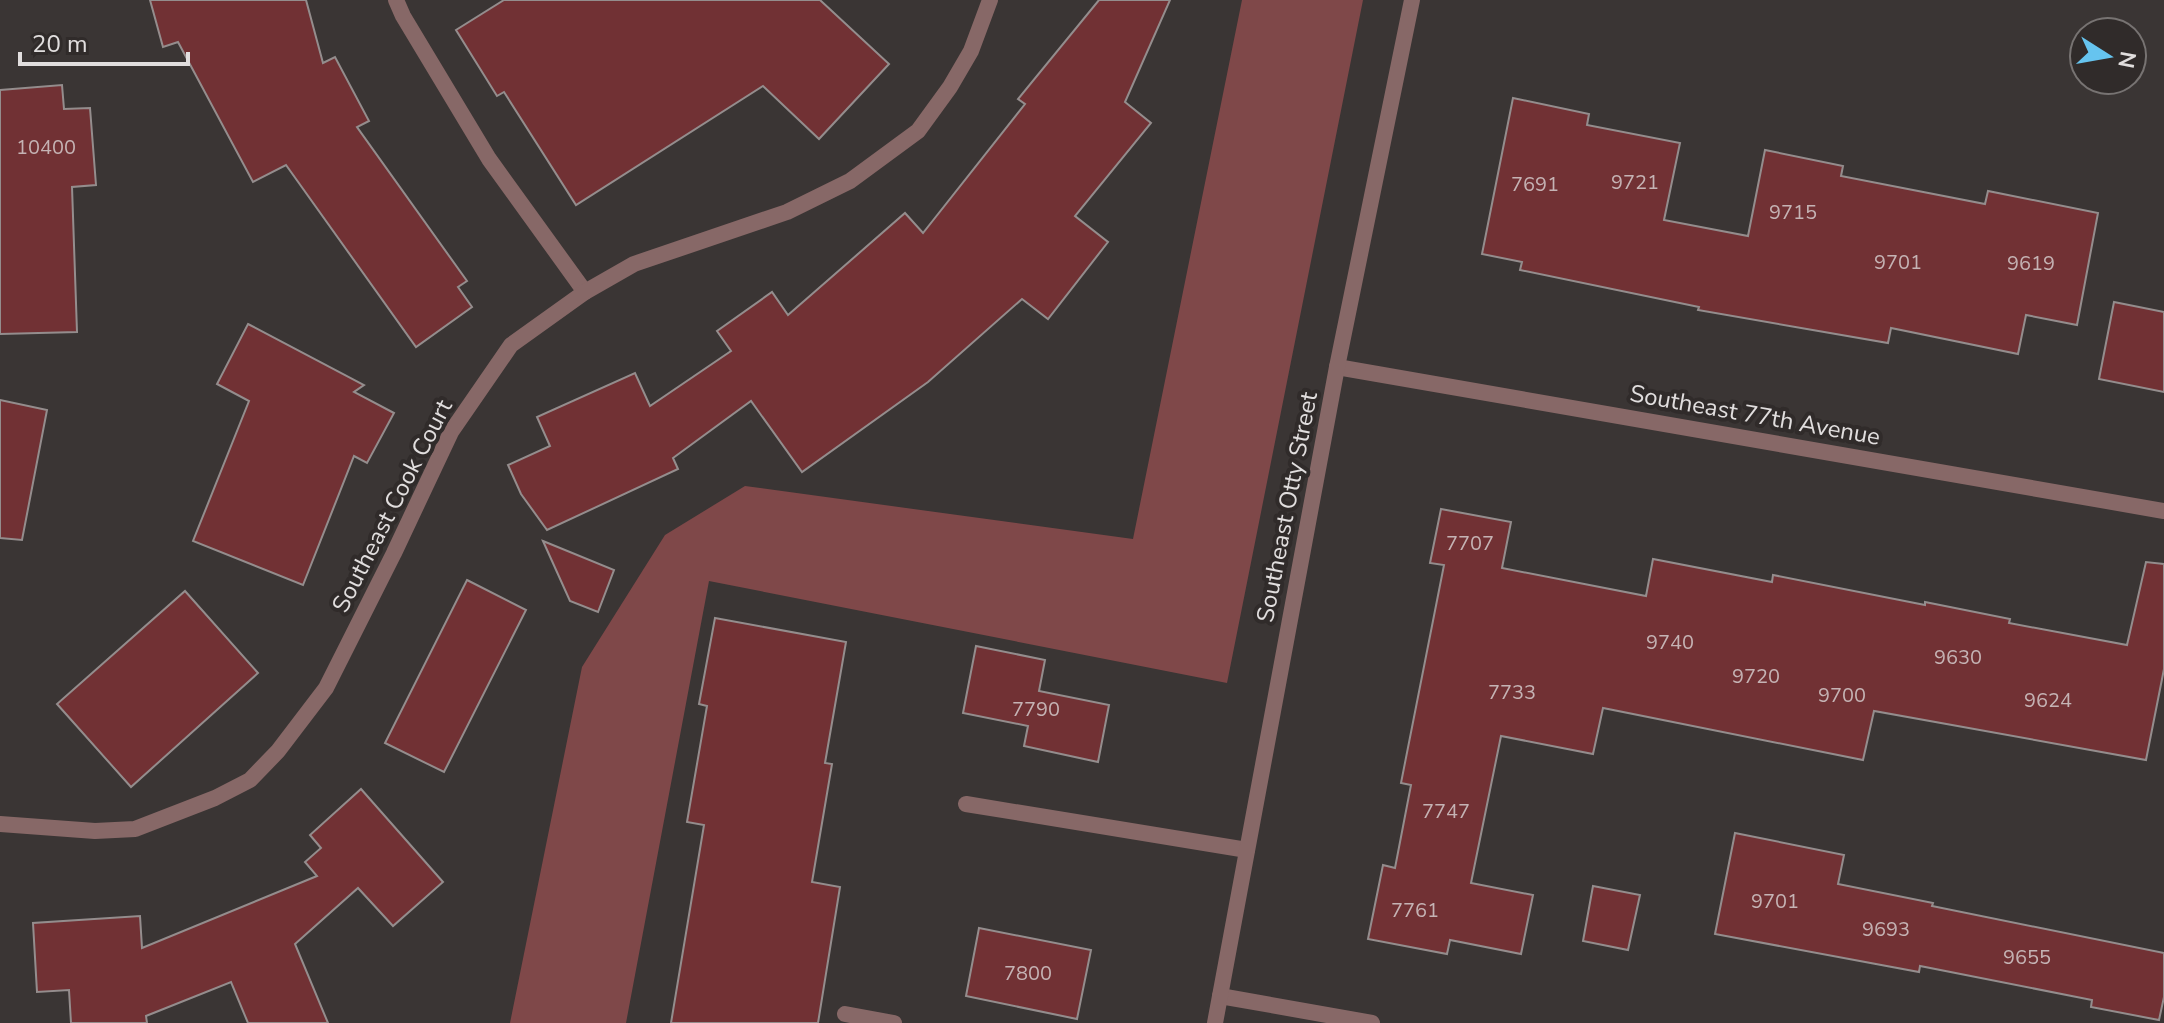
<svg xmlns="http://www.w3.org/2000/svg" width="2164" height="1023" font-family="'Nunito Sans',sans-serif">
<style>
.green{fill:#7f4849}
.building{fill:#713134;stroke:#948d8d;stroke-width:2}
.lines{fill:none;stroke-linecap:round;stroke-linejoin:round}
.service{stroke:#876867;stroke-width:16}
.minor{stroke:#876867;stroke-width:16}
.labels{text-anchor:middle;stroke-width:8;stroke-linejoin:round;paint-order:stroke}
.number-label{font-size:20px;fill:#c5b3b4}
.street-label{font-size:24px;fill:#e1dede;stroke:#302b2a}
</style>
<rect width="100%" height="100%" fill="#3a3534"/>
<path class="green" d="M1242 0H1363L1227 683 709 581 626 1023H510L582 667 665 535 745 486 1133 539Z"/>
<g class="building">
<path d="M150 0H306L323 63 335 57 369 121 357 127 467 281 458 287 472 307 416 347 286 165 253 182 178 42 163 47Z"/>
<path d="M504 0H820L889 64 819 139 763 86 576 205 504 92 497 96 456 30Z"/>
<path d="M1099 0H1170L1125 102 1151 123 1075 216 1108 242 1048 319 1022 299 928 382 802 472 751 401 673 458 678 469 547 530 521 494 508 465 550 446 537 417 635 373 650 406 731 351 717 331 772 292 788 315 905 213 923 233 1025 104 1018 99Z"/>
<path d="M62 85 64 109 90 108 96 185 72 187 77 332 0 334V90Z"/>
<path d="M1513 98 1589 114 1587 125 1680 143 1664 220 1748 236 1765 150 1843 166 1841 176 1985 204 1988 191 2098 213 2077 325 2026 315 2018 354 1891 328 1888 343 1698 310 1699 307 1520 270 1522 262 1482 254Z"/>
<path d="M2114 302 2164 312V392L2099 379Z"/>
<path d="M248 324 364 385 354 392 394 413 367 463 354 456 303 585 193 541 249 401 217 384Z"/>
<path d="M0 400 47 410 22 540 0 538Z"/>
<path d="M1441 509 1511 522 1502 568 1646 596 1653 559 1772 582 1773 575 1925 605V602L2010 619 2009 623 2127 645 2146 562 2164 564V669L2146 760 1874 711 1863 760 1603 708 1593 754 1501 736 1471 883 1533 895 1521 954 1450 940 1447 954 1368 939 1383 865 1395 868 1411 785 1401 783 1444 565 1430 563Z"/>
<path d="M543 541 614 570 598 612 570 601Z"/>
<path d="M467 580 526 610 444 772 385 743Z"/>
<path d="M185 591 258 673 131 787 57 704Z"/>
<path d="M715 618 846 642 825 763 832 764 812 882 840 887 818 1023H671L704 825 687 822 707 706 699 704Z"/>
<path d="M976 646 1045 660 1039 691 1109 705 1098 762 1024 746 1028 726 963 713Z"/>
<path d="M361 789 443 882 393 926 358 888 295 944 328 1023H248L231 982 146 1016 147 1023H71L69 990 37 992 33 923 140 916 142 948 317 876 305 862 321 848 310 835Z"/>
<path d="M1735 833 1844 855 1838 884 1933 903 1932 906 2164 953V997L2159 1020 2091 1007 2092 1000 1920 966 1919 972 1715 934Z"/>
<path d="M1593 886 1640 895 1628 950 1583 941Z"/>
<path d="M979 928 1091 950 1077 1019 966 996Z"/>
</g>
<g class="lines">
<g class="service">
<path d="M966 804 1247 850"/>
<path d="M845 1014 894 1023"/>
</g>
<g class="minor">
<path d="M396 0 403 16 489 159 585 292"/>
<path d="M1337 367 2164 511"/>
<path d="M0 824 95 831 135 829 215 798 250 780 278 751 326 688 394 553 451 432 511 345 585 292 634 264 787 212 850 181 918 131 950 87 971 51 990 0"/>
<path d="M1220 996 1372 1023"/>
<path d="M1215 1023 1337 367 1412 0"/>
</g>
</g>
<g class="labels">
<g class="number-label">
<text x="46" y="154">10400</text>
<text x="1635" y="189">9721</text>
<text x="1535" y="191">7691</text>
<text x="1793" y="219">9715</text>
<text x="1898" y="269">9701</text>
<text x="2031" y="270">9619</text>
<text x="1470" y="550">7707</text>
<text x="1670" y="649">9740</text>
<text x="1958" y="664">9630</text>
<text x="1756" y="683">9720</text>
<text x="1512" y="699">7733</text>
<text x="1842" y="702">9700</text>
<text x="2048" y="707">9624</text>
<text x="1036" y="716">7790</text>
<text x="1446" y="818">7747</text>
<text x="1775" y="908">9701</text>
<text x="1415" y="917">7761</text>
<text x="1886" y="936">9693</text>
<text x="2027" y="964">9655</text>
<text x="1028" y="980">7800</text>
</g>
<g class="street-label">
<text transform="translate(1755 415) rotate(10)" y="8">Southeast 77th Avenue</text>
<text transform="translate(392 506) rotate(-63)" y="8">Southeast Cook Court</text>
<text transform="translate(1287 507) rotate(-79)" y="8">Southeast Otty Street</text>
</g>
</g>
<g transform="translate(2108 56) rotate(101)"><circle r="38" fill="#302b2a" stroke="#777372" stroke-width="2"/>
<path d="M0-6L14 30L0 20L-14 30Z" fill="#66c4ef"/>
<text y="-12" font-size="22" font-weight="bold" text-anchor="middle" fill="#e1dede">N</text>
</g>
<path d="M20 52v12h168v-12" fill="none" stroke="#e1dede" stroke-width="4"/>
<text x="32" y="52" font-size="24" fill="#e1dede" stroke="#302b2a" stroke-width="6" paint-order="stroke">20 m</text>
</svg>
